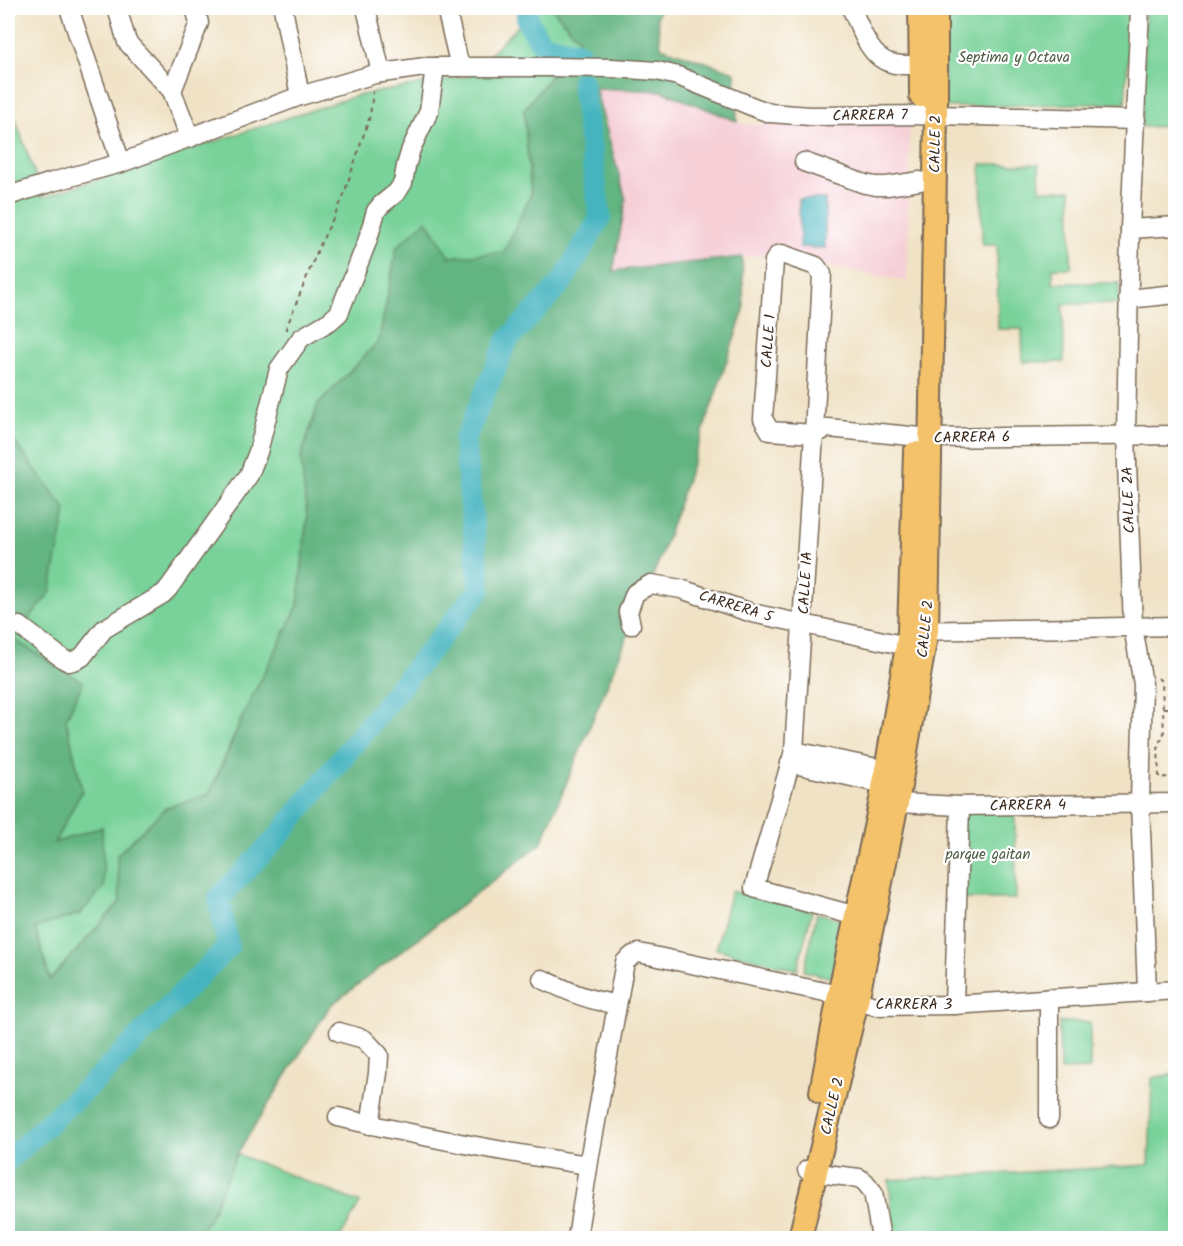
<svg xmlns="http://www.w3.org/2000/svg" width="1183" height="1246" font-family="Kalam,sans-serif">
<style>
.built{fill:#f6cfd7}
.green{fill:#78d299;stroke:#5a7e5c;stroke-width:1.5}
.forest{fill:#62b481;stroke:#4e6f50;stroke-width:1.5}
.water{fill:#45b4bf;stroke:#406f6e;stroke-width:1.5}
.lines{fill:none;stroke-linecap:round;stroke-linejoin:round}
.river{stroke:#45b4bf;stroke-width:22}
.minor-casing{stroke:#7a6a58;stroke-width:21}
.major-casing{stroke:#7a6a58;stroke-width:26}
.path{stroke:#7a6a58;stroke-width:2;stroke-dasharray:4.5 4.5;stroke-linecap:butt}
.minor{stroke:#fff;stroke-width:18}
.major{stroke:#f3c26a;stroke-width:22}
.labels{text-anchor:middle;stroke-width:4.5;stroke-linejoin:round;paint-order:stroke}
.park-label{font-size:15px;fill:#4d5c43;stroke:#fff}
.street-label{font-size:15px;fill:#3b2a1e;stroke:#fff}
</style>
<rect width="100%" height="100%" fill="#fff"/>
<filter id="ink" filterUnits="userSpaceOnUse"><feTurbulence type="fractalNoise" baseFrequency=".0167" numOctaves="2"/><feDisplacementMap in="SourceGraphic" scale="12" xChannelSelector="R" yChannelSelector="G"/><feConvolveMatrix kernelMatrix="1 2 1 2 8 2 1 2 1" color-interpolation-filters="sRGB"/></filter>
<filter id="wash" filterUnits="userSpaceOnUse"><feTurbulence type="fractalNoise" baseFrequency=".008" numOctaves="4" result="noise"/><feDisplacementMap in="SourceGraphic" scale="24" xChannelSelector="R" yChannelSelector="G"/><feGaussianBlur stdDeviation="1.35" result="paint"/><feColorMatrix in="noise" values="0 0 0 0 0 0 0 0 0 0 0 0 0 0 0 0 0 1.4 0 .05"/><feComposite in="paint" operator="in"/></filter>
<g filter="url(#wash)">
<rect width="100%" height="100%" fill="#f0e2c5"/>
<path class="built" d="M595 87 662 91 746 125 910 119 907 281 767 255 613 271 626 200Z"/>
<g class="green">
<path d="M535 8H552L579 39 524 110 531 194 504 253 450 257 397 247 379 341 318 405 301 457 307 517 298 606 244 713 209 794 167 807 117 855 120 902 50 980 35 927 80 914 102 827 54 843 82 791 66 719 83 682 12 639 50 593 11 438 8 433V98L43 197 355 96 469 76Z"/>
<path d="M942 8H1131L1125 103 945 107Z"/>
<path d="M1145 8H1175V126L1142 127Z"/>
<path d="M981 164H1039L1040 190H1071V268H1053V283H1119V304H1063L1064 362H1023L1022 329H998L997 245H982Z"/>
<path d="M961 810H1015L1016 899H962Z"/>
<path d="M731 891 812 911 797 970 716 949Z"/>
<path d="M817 913 845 920 832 978 804 971Z"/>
<path d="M1059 1022H1090V1069L1060 1070Z"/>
<path d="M1175 1074V1238H894L889 1180 1149 1165 1152 1078Z"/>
<path d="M237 1154 360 1203 340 1238H194L208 1221Z"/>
</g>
<path class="forest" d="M552 8H660L657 16 661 47 735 72 737 121 662 91 595 88 626 200 613 271 742 257 744 310 661 556 541 844 330 1006 237 1154 208 1221 194 1238H8V433L66 510 50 593 13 639 83 682 66 719 82 791 54 843 102 827 104 887 80 914 35 928 50 980 120 902 117 855 167 807 210 794 244 713 298 606 307 517 301 457 318 405 379 341 397 247 427 220 450 257 504 252 531 194 524 110 579 39Z"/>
<path class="water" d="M799 199H825V248L800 247Z"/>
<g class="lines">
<g class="river">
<path d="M527 8V20L542 44 579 53"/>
<path d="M8 1160 101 1075 228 947 219 898 276 839 480 589 464 441 507 341 562 282 600 218 582 82"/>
</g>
</g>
</g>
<g filter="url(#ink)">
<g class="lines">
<defs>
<g id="minor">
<path d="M69 8 121 163"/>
<path d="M117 8 127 42 172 91 190 138"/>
<path d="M283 8 300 96"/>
<path d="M366 8 381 73"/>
<path d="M446 8 460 67"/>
<path d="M852 8V10C861 28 869 58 891 63 900 66 911 65 920 65"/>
<path d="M1140 8 1130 229 1126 435 1133 627 1143 684 1140 803 1147 992"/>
<path d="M172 91 199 23 195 8"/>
<path d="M804 162 865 184 876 186H887L920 181"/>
<path d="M8 196 52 182 121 163 300 96 375 74 425 67H548L612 68 657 71 678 76 756 108 770 113 810 116 936 115 1136 120"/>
<path d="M1130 229 1176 226"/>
<path d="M1128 299 1176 294"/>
<path d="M631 625 628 612 635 593 651 584 681 589 752 613 907 646 920 647"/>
<path d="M20 626 63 659 69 662 76 660 82 657 104 629 163 594 168 589 249 475 258 452 279 369 301 338 330 321 339 313 367 242 376 211 381 205 397 192 403 183 406 166 411 149 429 111 435 67"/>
<path d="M913 631 1176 626"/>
<path d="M794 751 897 772"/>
<path d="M790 763 883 784 896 789"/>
<path d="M885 801 897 803 960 806 1176 803"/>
<path d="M856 916 754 888 794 751 814 434 822 274 816 266 782 254 778 255 774 261 763 419 770 431 814 434 828 428 931 438 1176 435"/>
<path d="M542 979C568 991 588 1001 617 1004"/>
<path d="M954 1005 960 806"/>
<path d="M339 1032 364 1039 379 1055 378 1073 370 1125"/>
<path d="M338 1117C421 1137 504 1152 588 1165"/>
<path d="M1049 1119V998"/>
<path d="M807 1170 817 1173 859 1178 865 1182 873 1192 881 1238"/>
<path d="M577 1238 590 1155 625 962 633 955 639 953 839 995 875 1006 954 1005 1176 990"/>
</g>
<g id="major">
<path d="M920 8 921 96"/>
<path d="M821 1092 839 995 881 800 907 646 909 631 915 453"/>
<path d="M800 1238 857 1001 897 803 927 630 936 115V8"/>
</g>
</defs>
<use href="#minor" class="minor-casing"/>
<use href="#major" class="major-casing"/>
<g class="path">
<path d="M287 330V326L319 247 342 200 370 116 373 91"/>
<path d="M1158 678 1162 682 1164 737 1158 743 1159 778 1176 776"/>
<path d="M1163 708H1176"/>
</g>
<use href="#minor" class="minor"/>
<use href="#major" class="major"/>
</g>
</g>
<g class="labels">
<g class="park-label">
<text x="1014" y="62">Septima y Octava</text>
<text x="988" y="859">parque gaitan</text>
</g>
<g class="street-label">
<text transform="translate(870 115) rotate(-1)" y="5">CARRERA 7</text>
<text transform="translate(935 144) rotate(-89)" y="5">CALLE 2</text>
<text transform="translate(768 341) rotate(-86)" y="5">CALLE 1</text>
<text transform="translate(972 437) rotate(-1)" y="5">CARRERA 6</text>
<text transform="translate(1128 500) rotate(-92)" y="5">CALLE 2A</text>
<text transform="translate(805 583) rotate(-87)" y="5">CALLE 1A</text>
<text transform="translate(736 606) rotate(17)" y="5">CARRERA 5</text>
<text transform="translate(925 629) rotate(-84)" y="5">CALLE 2</text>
<text transform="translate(1028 805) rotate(-1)" y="5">CARRERA 4</text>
<text x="914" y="1009">CARRERA 3</text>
<text transform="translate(832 1106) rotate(-77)" y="5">CALLE 2</text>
</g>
</g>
<rect width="1183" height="1246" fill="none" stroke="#fff" stroke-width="30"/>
</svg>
